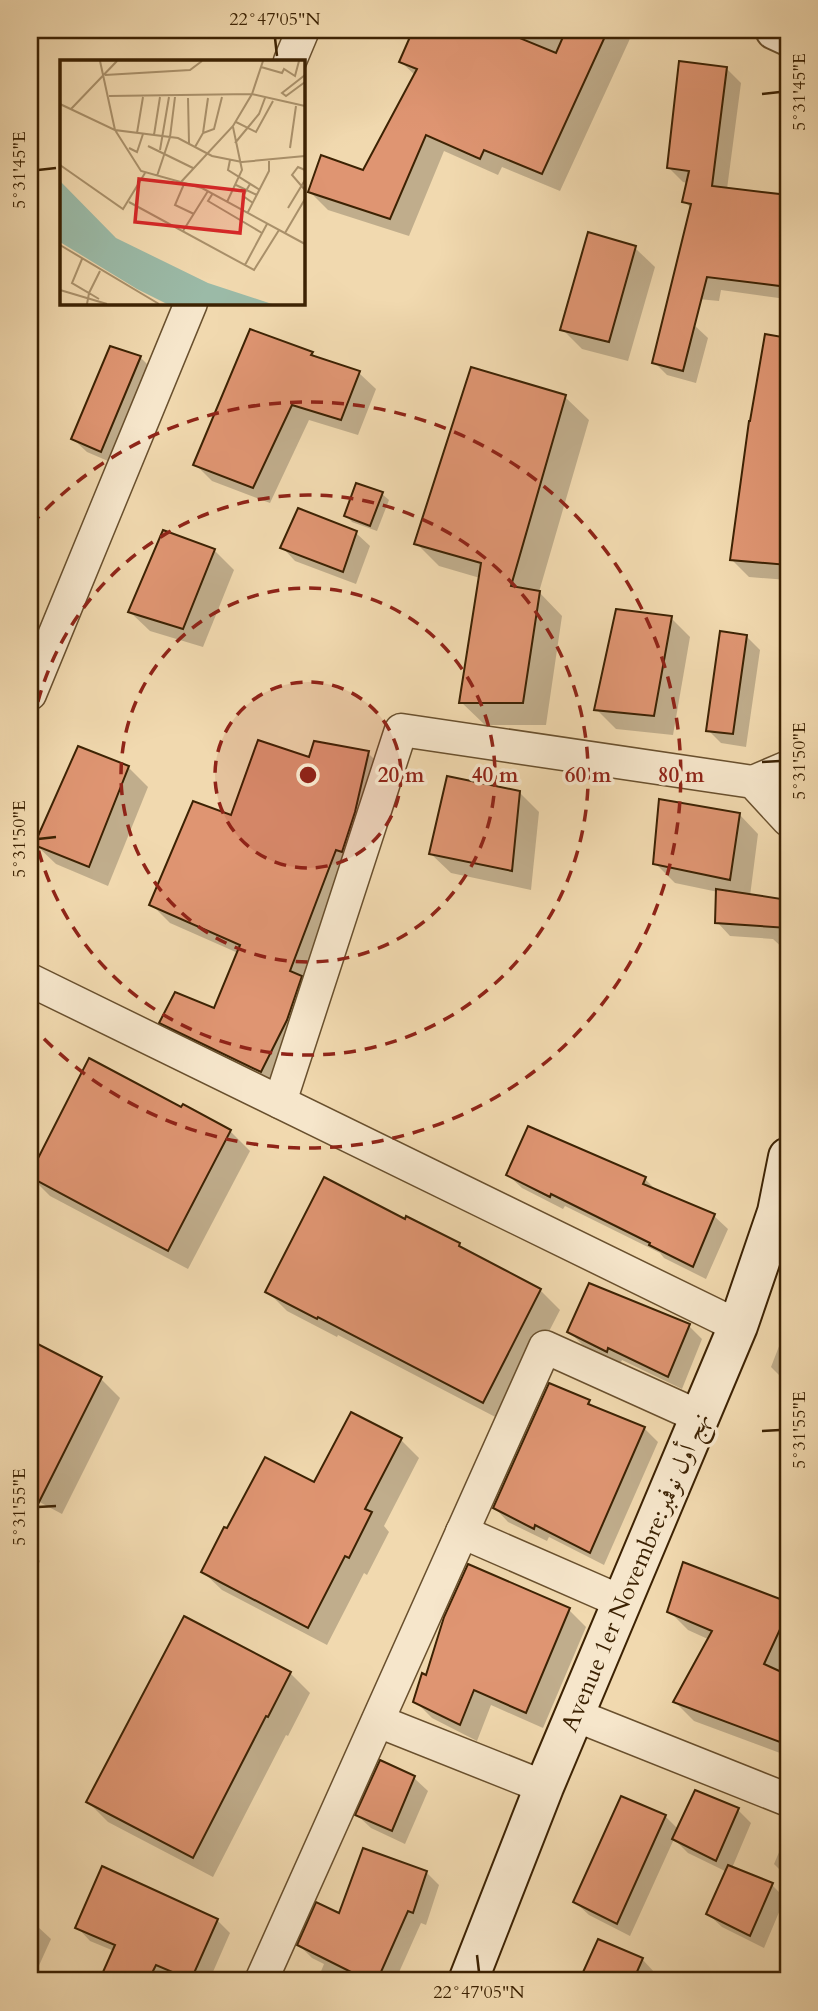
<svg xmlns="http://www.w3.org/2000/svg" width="818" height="2011" font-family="Cardo,Amiri,serif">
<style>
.shadow{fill:#0003}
.building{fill:#df9572;stroke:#3c2203;stroke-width:2}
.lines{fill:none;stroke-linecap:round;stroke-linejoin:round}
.minor-casing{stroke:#69502e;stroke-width:35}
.tertiary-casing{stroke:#69502e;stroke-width:42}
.secondary-casing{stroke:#3c2203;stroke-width:42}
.minor{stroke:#f6e6cb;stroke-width:32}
.tertiary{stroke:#f6e6cb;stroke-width:38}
.secondary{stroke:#f6e6cb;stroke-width:38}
.ticks{fill:none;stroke:#3c2203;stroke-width:2.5}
.ring{fill:none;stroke:#8f2418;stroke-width:3.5;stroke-dasharray:12 9}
.labels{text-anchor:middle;stroke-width:7;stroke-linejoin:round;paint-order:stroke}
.street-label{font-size:24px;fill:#3c2203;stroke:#f6e6cb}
.inset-road{fill:none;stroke:#a9906a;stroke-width:2}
.view{fill:#d62828;fill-opacity:0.15;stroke:#d62828;stroke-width:3.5}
.inset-edge{fill:none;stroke:#3c2203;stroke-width:3.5}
.centre{fill:#8f2418;stroke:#f6e6cb;stroke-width:3.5}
.ring-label{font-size:21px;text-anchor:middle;font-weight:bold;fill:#8f2418;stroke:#f6e6cb;stroke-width:7;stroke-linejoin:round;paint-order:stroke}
.neatline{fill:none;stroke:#3c2203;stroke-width:2.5}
.ticks-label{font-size:18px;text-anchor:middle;fill:#3c2203}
</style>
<rect width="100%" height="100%" fill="#f1d9af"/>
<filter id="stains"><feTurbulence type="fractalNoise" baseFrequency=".00286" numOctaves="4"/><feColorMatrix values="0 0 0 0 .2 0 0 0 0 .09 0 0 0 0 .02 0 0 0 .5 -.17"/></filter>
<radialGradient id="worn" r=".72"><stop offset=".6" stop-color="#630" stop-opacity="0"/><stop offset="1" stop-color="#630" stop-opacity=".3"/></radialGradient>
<g class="shadow">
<path d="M391 30H634L560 191 502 167 498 175 444 151 409 236 328 210 310 192 364 172 416 76 401 62 411 40Z"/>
<path d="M726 68 741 83 727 189 788 197V302L786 299 721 290 719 301 688 298 692 209 684 201 688 183 683 182 668 167Z"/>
<path d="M635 248 655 267 628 361 582 349 562 329Z"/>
<path d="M694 325 708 338 696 383 667 375 654 362Z"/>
<path d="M766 336 788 340V580L749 577 731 559Z"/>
<path d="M111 348 140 357 154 371 115 464 87 452 73 439Z"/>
<path d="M312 353 318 359 359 373 376 389 358 435 309 420 270 503 212 481 195 464Z"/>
<path d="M565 397 589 420 539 592 562 616 546 725H485L461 702 480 578 439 566 416 543Z"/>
<path d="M357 485 382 494 389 500 377 531 352 522 346 515Z"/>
<path d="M356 533 370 546 356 584 295 561 282 547Z"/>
<path d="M214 550 234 570 203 647 150 631 130 612Z"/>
<path d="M671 618 690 637 673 735 616 729 596 709Z"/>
<path d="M747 637 760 650 746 747 721 743 708 730Z"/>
<path d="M368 753 386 771 279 1089 180 1041 161 1022 215 1010 238 953 170 923 151 904 232 817 310 759Z"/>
<path d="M128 767 148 787 108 886 56 864 36 845Z"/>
<path d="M519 792 539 812 531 890 451 873 431 854Z"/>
<path d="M739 814 758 834 750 896 788 902V953L773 939 730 936 717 922 718 892 675 883 655 863Z"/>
<path d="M182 1109 230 1131 250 1151 188 1269 50 1196 30 1176Z"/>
<path d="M508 1175 645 1179 659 1193 714 1216 728 1229 706 1279 664 1258 660 1253 565 1206 563 1209 522 1188Z"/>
<path d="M405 1222 459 1245 466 1251 540 1290 560 1310 503 1421 338 1335 337 1337 287 1311 267 1291Z"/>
<path d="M788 1323V1384L771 1367Z"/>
<path d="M689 1326 702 1339 682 1389 622 1360 620 1364 583 1345 569 1332Z"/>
<path d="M30 1342 101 1379 120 1398 62 1514 30 1497Z"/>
<path d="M589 1402 596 1409 644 1428 658 1442 604 1565 549 1537 547 1541 508 1522 495 1508Z"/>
<path d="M401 1440 419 1458 384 1526 389 1532 367 1575 364 1573 327 1645 222 1590 203 1572 315 1485Z"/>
<path d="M30 1550 40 1561 30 1582Z"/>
<path d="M684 1564 788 1604V1671L786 1676 788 1677V1756L694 1721 675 1702 710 1640 688 1630 669 1611Z"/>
<path d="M569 1610 586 1627 543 1728 491 1705 477 1741 432 1718 415 1701 427 1677Z"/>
<path d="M290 1673 310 1693 288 1736 286 1735 213 1877 108 1822 88 1802Z"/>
<path d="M381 1762 414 1778 428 1791 405 1844 371 1828 357 1815Z"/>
<path d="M738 1810 751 1823 732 1868 772 1885 785 1898 764 1948 722 1927 708 1914 727 1872 688 1853 674 1839 630 1936 589 1915 575 1902 665 1816 679 1830Z"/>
<path d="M788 1831V1878L774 1864Z"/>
<path d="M426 1872 439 1885 426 1925 421 1923 396 1979 401 1981H317L324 1964 312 1958 299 1945 340 1915Z"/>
<path d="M217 1920 230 1933 209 1981H101L114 1951 90 1941 77 1927Z"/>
<path d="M30 1923 37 1926 51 1939 32 1981H30Z"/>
<path d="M599 1942 642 1959 655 1973 651 1981H581Z"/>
</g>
<g class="building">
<path d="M413 30H500L556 53 566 30H608L542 174 484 150 480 159 426 135 390 219 308 192 321 155 363 170 417 69 399 62Z"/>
<path d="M679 61 727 67 712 186 788 195V287L707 277 683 371 652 363 691 204 682 202 689 171 667 168Z"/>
<path d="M588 232 636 246 609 342 560 330Z"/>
<path d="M250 329 313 352 311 355 360 371 341 420 292 405 253 488 193 465Z"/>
<path d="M765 334 788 338V565L730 560 749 421H750Z"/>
<path d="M110 346 141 356 101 452 71 439Z"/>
<path d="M471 367 566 395 511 586 540 591 523 703H459L481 563 414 544Z"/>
<path d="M356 483 383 492 370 526 344 516Z"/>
<path d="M298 508 357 531 343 572 280 548Z"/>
<path d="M163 530 215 549 183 629 128 612Z"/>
<path d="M616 609 672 616 654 716 594 710Z"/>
<path d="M720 631 747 635 733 734 706 731Z"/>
<path d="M258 740 309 757 314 741 369 751 355 812 342 852 336 850 290 971 302 976 287 1020 261 1072 159 1023 175 992 214 1008 240 945 149 905 193 801 231 815Z"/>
<path d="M78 746 129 766 89 867 34 845Z"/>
<path d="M447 776 520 791 512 871 429 854Z"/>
<path d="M659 799 740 813 730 880 653 864Z"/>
<path d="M716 889 788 900V928L715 923Z"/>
<path d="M89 1058 181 1107 183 1104 231 1130 168 1251 30 1177V1174Z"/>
<path d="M528 1126 646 1177 643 1184 715 1214 693 1267 649 1245 650 1243 551 1194 550 1197 506 1175Z"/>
<path d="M324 1177 405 1219 406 1216 460 1243 459 1246 541 1289 483 1403 318 1317 317 1319 265 1292Z"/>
<path d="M589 1283 690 1324 668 1377 608 1348 607 1352 567 1332Z"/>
<path d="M30 1340 102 1377 30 1520Z"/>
<path d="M549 1383 590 1400 588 1404 645 1427 590 1553 535 1525 534 1529 493 1508Z"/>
<path d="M351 1412 402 1438 365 1509 372 1512 349 1558 345 1556 308 1628 201 1572 224 1527 227 1528 265 1457 314 1482Z"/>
<path d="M683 1562 788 1602V1612L764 1664 788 1675V1745L673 1702 712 1631 667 1612Z"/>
<path d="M468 1564 570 1608 526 1713 474 1690 460 1725 413 1702 422 1673 426 1675 444 1617Z"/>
<path d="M184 1616 291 1672 268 1717 266 1716 193 1858 86 1802Z"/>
<path d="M380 1760 415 1776 392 1831 355 1815Z"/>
<path d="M695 1790 739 1808 716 1861 672 1839Z"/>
<path d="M621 1796 666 1815 617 1924 573 1902Z"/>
<path d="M363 1848 427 1871 413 1913 408 1911 377 1981H369L297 1945 316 1902 339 1913Z"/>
<path d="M728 1865 773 1883 750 1936 706 1914Z"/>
<path d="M102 1866 218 1919 191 1980 156 1965 148 1981H99L115 1945 75 1928Z"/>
<path d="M598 1939 643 1958 633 1981H579Z"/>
</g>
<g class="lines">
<defs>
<g id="minor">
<path d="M290 61 303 30"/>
<path d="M30 694 191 303"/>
<path d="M753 782 788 767"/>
<path d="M30 980 738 1326"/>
<path d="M280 1102 401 730 753 782 788 820"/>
<path d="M462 1532 622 1602"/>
<path d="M575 1715 788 1800"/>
<path d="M378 1721 544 1787"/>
<path d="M261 1981 545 1347 700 1417"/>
</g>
<path id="tertiary" d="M775 30 788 36"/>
<path id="secondary" d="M468 1981 544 1787 738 1326 777 1212 788 1157"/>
</defs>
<use href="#minor" class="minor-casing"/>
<use href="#tertiary" class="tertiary-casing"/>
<use href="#secondary" class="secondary-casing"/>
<use href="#minor" class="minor"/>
<use href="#tertiary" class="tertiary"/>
<use href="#secondary" class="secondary"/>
</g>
<path class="ticks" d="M275 38 277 56M762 94 780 92M38 170 56 168M762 762 780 761M38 839 56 837M762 1431 780 1430M38 1507 56 1506M477 1955 479 1972"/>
<circle cx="308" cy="775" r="93" fill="#8f2418" fill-opacity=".12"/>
<g class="ring">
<circle cx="308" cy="775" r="93"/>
<circle cx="308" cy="775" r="187"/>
<path d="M30 743A280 280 0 1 1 30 807"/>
<path d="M31 525A373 373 0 1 1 31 1025"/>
</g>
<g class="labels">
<g class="street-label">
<text transform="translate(635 1572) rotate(-67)" y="8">Avenue 1er Novembre;نهج أول نوفمبر</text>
</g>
</g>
<g transform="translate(60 60)">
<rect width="245" height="245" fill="#f1d9af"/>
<path d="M0 121 56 178 148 223 212 244H107L77 229 0 182Z" fill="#9bbaa7"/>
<path class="inset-road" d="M40 1 55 70 118 78 152 96 182 102 245 96M201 7 222 13 224 9 235 16 239 1M45 15 130 10 142 1M245 15 222 33 226 36 245 22M49 36 192 34 245 46M128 38 129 83M0 44 55 70 81 111 142 128 245 184M11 49 57 1M176 62 196 72 213 41M77 73 83 37M143 73 148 38M94 75 100 37M175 83 199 54 205 38M88 86 133 108M135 87 143 73 154 69 162 37M69 88 77 92 83 74M230 88 236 46M100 90 109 37M170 100 168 110 200 130M0 105 63 149 85 113M245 110 238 107 232 115 245 130M97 116 110 77 115 37M121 122 173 66 192 34 203 1M124 124 115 145 134 154M190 124 183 136 193 143M176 125 197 135M153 133 148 141 202 173M69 142 194 210 219 170M167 142 182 110 173 67M228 148 245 120M188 152 209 111V101M123 171 148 131M225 173 245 139M0 185 99 244M22 199 12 223 29 233 40 211M185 205 207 164M0 230 47 244M27 244 29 233 39 239"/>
<path class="view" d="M79 119 184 131 180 173 75 162Z"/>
<rect width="245" height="245" class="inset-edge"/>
</g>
<circle cx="308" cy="775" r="10" class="centre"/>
<g class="ring-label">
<text x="401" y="782">20 m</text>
<text x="495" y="782">40 m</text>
<text x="588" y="782">60 m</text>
<text x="681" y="782">80 m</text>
</g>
<rect width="818" height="2011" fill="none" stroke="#f1d9af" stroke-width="77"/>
<rect x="38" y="38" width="742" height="1934" class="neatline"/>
<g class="ticks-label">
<text x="275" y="25">22°47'05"N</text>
<text transform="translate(799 92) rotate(-90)" y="6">5°31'45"E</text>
<text transform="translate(19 170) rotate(-90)" y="6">5°31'45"E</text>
<text transform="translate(799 761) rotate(-90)" y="6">5°31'50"E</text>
<text transform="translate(19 839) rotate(-90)" y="6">5°31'50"E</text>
<text transform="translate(799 1430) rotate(-90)" y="6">5°31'55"E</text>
<text transform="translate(19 1507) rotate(-90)" y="6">5°31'55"E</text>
<text x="479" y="1998">22°47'05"N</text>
</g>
<rect width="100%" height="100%" filter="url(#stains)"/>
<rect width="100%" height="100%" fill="url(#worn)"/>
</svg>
